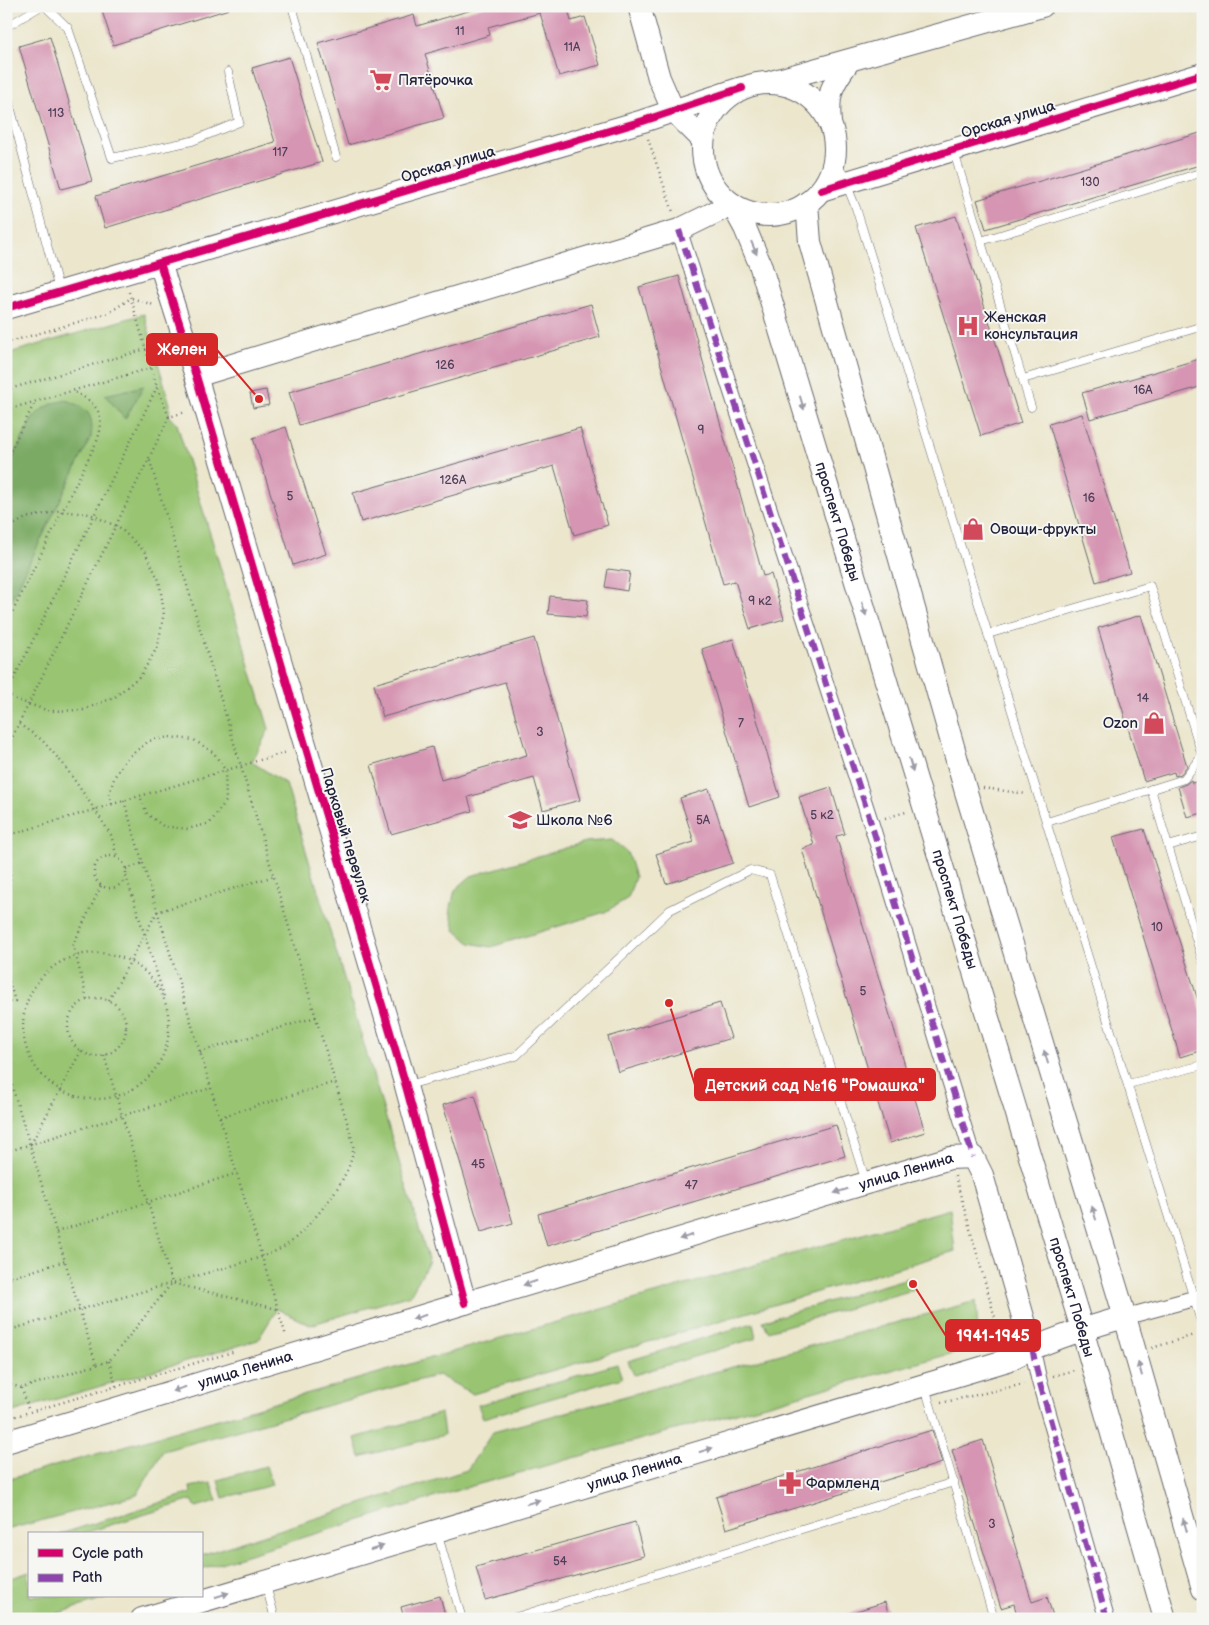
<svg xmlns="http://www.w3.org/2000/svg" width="1209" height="1625" font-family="'Balsamiq Sans',sans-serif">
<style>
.green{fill:#99c572;stroke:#5e7456}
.forest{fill:#7aaa64;stroke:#4e6650}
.building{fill:#d695b2}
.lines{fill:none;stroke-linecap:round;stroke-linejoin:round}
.lane-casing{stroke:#68676e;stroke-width:9}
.street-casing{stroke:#68676e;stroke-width:17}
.secondary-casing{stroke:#68676e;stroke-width:24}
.path{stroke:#68676e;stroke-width:2.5;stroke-dasharray:1 4;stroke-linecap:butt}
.lane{stroke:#fff;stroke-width:8}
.street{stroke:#fff;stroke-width:15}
.secondary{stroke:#fff;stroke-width:22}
.quiet{stroke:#8e44ad;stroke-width:6;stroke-dasharray:12 6;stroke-linecap:butt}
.cycleway-casing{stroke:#f6f6f2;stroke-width:11}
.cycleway{stroke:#d6006c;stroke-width:8}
.oneway{fill:#9c9ca7}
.labels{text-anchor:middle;stroke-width:4;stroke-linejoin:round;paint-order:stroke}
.number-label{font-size:12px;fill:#4f3f59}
.poi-label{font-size:15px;fill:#22223b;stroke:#f6f6f2;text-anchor:start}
.street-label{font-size:15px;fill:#22223b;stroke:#f6f6f2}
.leader{fill:none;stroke:#d62828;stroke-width:2}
.callout-dot{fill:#d62828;stroke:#f6f6f2;stroke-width:2}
.callout{fill:#d62828;stroke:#d62828;stroke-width:2}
.callout-label{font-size:16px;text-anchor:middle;font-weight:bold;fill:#fff}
</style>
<rect width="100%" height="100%" fill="#f6f6f2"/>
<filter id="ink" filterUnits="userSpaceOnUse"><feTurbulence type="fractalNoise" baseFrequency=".02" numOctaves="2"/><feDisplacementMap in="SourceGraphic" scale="10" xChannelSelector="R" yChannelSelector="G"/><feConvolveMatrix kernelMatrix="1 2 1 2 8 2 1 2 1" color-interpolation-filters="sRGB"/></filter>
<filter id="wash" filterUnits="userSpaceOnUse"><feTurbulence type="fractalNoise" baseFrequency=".0096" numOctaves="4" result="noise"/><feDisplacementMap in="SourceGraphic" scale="20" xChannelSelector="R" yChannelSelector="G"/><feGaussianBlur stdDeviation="1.12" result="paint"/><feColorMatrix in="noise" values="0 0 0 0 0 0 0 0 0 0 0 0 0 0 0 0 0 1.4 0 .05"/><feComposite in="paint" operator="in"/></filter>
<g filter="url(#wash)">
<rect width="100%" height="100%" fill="#ebe6cc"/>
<g class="green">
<path d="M144 314 170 404 169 417 177 424 269 729 252 762 286 784 429 1262 410 1295 310 1325 277 1309 258 1340 6 1414V354Z"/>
<path d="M612 840 627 852 635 877 628 898 605 912 491 947 470 943 455 930 450 911 455 890 471 876 586 842Z"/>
<path d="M950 1209 955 1251 473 1394 438 1375 163 1451 137 1495 6 1530V1480Z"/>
<path d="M908 1278 913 1290 768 1331 763 1321Z"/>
<path d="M976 1301 979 1346 465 1488 201 1569V1555L467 1470 493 1432Z"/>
<path d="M753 1323 756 1338 634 1375 628 1361Z"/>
<path d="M617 1364 622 1378 483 1418 478 1405Z"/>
<path d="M441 1413 444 1435 360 1457 355 1438Z"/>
<path d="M266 1466 272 1485 223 1498 218 1480Z"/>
<path d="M211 1483 217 1501 196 1507 192 1500 81 1534H60L191 1493 190 1487Z"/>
<path d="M29 1572V1596H114L40 1619H6V1580Z"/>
</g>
<g class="forest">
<path d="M144 386 125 419 105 395Z"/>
<path d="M67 400C88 409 94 414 91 437L6 611V472L31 421 41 410 54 403Z"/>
</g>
<g id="blocks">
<g class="building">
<path d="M119 6H229V9L113 45 102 11Z"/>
<path d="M485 6H567L571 21 585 17 600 65 559 76 540 13 488 27 490 35 425 54 444 118 348 145 318 43 414 15 417 26Z"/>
<path d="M50 37 92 181 61 189 19 46Z"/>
<path d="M289 57 322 162 105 228 96 196 275 142 252 68Z"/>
<path d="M1203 132V164L986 229 977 200Z"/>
<path d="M956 216 1021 423 981 436 916 228Z"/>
<path d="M679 276 763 576 771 574 784 619 750 629 735 581 723 584 639 287Z"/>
<path d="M591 304 600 337 299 425 289 392Z"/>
<path d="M1203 358V386L1090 419 1082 393Z"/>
<path d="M266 390 269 405 253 408 250 393Z"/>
<path d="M1082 414 1130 572 1096 582 1049 424Z"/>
<path d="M286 427 326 554 293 565 253 438Z"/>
<path d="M580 428 608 525 574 535 554 466 361 522 353 493Z"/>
<path d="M608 569 630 572 627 591 605 587Z"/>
<path d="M550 596 588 600 586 617 548 614Z"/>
<path d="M1141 615 1187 766 1181 774 1175 776 1174 772 1144 781 1098 628Z"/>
<path d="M534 638 580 800 543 810 534 778 468 797 472 811 391 834 371 765 432 747 441 780 527 755 505 682 383 717 374 684Z"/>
<path d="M733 639 780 797 749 807 702 649Z"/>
<path d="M1191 780 1192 783 1203 780V813L1187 817 1178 787 1186 784Z"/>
<path d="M831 787 845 834 836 836 925 1132 890 1143 802 849 814 845 799 797Z"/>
<path d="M709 789 733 863 666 884 656 854 694 842 680 798Z"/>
<path d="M1144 829 1203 1016V1050L1180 1057 1113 837Z"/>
<path d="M720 1003 731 1038 618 1072 608 1037Z"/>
<path d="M475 1095 513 1223 481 1232 443 1105Z"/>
<path d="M836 1125 845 1156 547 1246 538 1214Z"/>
<path d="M932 1430 942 1463 726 1529 716 1497Z"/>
<path d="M983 1440 1032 1602 1047 1597 1054 1619H1018L1014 1604 1001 1608 952 1450Z"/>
<path d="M635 1522 644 1556 485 1600 476 1567Z"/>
<path d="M440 1596 446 1619H404L401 1607Z"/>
<path d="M885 1602 890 1619H842L841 1616Z"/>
</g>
</g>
</g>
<g filter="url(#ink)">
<use href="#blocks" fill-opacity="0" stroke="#68676e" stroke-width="1"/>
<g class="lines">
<defs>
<g id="lane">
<path d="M45 6 68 28 112 158 192 141 239 122 228 72"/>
<path d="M292 6 336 157"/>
<path d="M6 27 41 6"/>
<path d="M6 91 59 290"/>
<path d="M954 152 1031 407"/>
<path d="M835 156 856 208 1203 1328"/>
<path d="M981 241 1203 172"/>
<path d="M1023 379 1203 326"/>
<path d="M988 634 1150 586 1202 755 1184 779 1047 822"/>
<path d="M1151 789 1203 962"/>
<path d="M1168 846 1203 836"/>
<path d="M1128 1084 1203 1065"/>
<path d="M408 1085 516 1056 670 910 750 870 770 875 866 1182"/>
<path d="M925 1387 994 1619"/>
<path d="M437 1532 462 1619"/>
<path d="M266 1585 275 1619"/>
<path d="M510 1619 954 1482"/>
</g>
<g id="street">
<path d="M679 230 871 823 973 1157"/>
<path d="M1125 1317 1203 1296"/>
<path d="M1032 1348 1039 1380 1107 1619"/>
</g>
<g id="secondary">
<path d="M639 6 659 78 673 110 703 140"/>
<path d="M771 82 1042 6"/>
<circle cx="769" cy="149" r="66"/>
<path d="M830 123C827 93 832 84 849 61"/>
<path d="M821 190 1203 74"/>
<path d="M807 203 810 242 966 792 1125 1317 1203 1589"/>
<path d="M160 263 196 376 406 1086 465 1303"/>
<path d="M6 308 643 121 742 88"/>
<path id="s1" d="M196 376 679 230 732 204 745 228 760 264 1082 1329 1165 1619"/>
<path id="s2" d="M6 1442 465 1303 950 1158 973 1157 982 1175 1032 1348"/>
<path id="s3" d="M142 1619 1008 1360C1045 1341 1085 1328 1125 1317"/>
</g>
</defs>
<use href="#lane" class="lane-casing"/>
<use href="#street" class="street-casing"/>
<use href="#secondary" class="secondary-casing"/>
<g class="path">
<path d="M648 139 673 212"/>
<path d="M129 292 157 387 169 417 186 412"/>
<path d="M6 343 109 313 131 298 154 305"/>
<path d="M6 390 146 349"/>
<path d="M6 410 151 368"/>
<path d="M6 459 35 402"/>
<path d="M6 529 26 518 58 511 90 514 120 528 144 551 159 580 164 612 158 646 141 675 115 697 83 710 49 711 17 700 6 693"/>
<path d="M6 625 97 441C107 414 96 402 72 391"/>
<path d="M7 693 157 387"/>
<path d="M19 724 42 740 64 765 95 810 111 835 117 857"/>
<path d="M6 750 169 417"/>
<path d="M983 788 1027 794"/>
<path d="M124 801 286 1336"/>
<path d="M112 804 109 794 115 776 127 758 149 741 169 737 194 740 214 753 225 770 226 801 210 823 188 829 163 826 147 814 140 796"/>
<path d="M885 818 906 812"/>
<path d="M6 826 12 835 6 967"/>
<path d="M6 836 287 752"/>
<circle cx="110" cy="872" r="16"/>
<path d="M126 869 143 863"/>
<path d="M126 876 164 996"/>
<circle cx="96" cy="1026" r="73"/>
<path d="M6 972 15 1001 6 1003"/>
<circle cx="97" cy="1027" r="29"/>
<path d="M87 999 73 945 101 886"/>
<path d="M109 1000 157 912 274 876"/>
<path d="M200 1052 316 1017"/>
<path d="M104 1055 172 1283"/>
<path d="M6 1066 96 1364"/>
<path d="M220 1117 335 1082"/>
<path d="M31 1144 81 1051"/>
<path d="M6 1152 211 1088"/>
<path d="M955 1176 1002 1342"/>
<path d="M56 1232 237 1173"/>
<path d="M6 1279 65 1261"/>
<path d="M6 1331 262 1257C270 1253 280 1250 287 1245 310 1227 350 1180 353 1151 354 1145 351 1137 350 1132L149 458"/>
<path d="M1152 1348 1194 1335"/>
<path d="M109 1361 116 1386"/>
<path d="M1053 1376 1074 1370"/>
<path d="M6 1383 22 1388 109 1361 172 1283 277 1309"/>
<path d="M22 1388 29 1412"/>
<path d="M941 1403 1024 1384"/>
<path d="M6 1419 236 1351"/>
</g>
<use href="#lane" class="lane"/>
<use href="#street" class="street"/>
<use href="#secondary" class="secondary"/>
<g class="quiet">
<path d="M679 230 871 823 973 1157"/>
<path d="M1032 1348 1039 1380 1107 1619"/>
</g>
<defs>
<g id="cycleway">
<path d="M821 190 1203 74"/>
<path d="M160 263 196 376 406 1086 465 1303"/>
<path d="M6 308 643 121 742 88"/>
</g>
</defs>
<use href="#cycleway" class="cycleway-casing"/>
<use href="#cycleway" class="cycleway"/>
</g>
<defs><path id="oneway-solid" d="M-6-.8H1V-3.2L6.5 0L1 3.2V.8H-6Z" transform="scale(1.25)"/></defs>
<g class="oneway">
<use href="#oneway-solid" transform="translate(754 248) rotate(67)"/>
<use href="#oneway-solid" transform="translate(802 403) rotate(73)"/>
<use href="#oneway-solid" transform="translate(864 609) rotate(73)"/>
<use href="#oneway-solid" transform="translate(911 765) rotate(73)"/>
<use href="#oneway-solid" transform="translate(1046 1057) rotate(-107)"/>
<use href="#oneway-solid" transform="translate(841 1191) rotate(163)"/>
<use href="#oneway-solid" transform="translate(1094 1213) rotate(-107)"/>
<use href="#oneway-solid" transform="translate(686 1237) rotate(163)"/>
<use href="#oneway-solid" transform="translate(530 1283) rotate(163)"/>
<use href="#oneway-solid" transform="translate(419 1317) rotate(163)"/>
<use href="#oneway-solid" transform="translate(1140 1369) rotate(-106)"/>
<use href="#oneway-solid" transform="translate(179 1389) rotate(163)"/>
<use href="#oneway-solid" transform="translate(706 1450) rotate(-17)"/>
<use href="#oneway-solid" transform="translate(533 1502) rotate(-17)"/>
<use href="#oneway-solid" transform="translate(1185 1525) rotate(-106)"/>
<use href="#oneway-solid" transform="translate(377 1548) rotate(-17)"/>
<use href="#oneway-solid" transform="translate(222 1595) rotate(-17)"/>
</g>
</g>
<defs>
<symbol id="supermarket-bare" viewBox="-9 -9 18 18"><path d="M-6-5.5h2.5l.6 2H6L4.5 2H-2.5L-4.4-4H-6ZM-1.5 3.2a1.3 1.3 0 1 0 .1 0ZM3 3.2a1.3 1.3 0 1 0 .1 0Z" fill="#d1495b" stroke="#f6f6f2" stroke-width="2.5" paint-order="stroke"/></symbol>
<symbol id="hospital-bare" viewBox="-9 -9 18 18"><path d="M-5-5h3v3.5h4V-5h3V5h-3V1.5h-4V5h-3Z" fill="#d1495b" stroke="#f6f6f2" stroke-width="2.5" paint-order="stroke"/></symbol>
<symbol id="shop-bare" viewBox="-9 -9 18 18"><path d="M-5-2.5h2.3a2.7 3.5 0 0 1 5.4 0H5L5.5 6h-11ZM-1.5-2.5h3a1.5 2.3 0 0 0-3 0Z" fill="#d1495b" stroke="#f6f6f2" stroke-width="2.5" paint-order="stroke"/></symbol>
<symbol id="school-bare" viewBox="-9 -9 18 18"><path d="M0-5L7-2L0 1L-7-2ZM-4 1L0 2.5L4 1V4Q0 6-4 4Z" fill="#d1495b" stroke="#f6f6f2" stroke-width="2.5" paint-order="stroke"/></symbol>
<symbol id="pharmacy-bare" viewBox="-9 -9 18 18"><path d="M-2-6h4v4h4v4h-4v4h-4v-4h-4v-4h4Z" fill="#d1495b" stroke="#f6f6f2" stroke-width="2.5" paint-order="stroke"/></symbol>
</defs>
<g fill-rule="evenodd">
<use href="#supermarket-bare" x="365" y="64" width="32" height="32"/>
<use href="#hospital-bare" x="952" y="310" width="32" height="32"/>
<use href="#shop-bare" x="957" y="513" width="32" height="32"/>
<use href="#shop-bare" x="1138" y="707" width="32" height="32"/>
<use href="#school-bare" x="504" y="804" width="32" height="32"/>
<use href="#pharmacy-bare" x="774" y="1467" width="32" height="32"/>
</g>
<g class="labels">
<g class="number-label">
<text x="460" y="35">11</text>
<text x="572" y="51">11А</text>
<text x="56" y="117">113</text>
<text x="280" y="156">117</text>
<text x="1090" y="186">130</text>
<text x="445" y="369">126</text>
<text x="1143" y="394">16А</text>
<text x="701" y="434">9</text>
<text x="453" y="484">126А</text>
<text x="290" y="500">5</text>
<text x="1089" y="502">16</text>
<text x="760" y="605">9 к2</text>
<text x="1143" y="702">14</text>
<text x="741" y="727">7</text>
<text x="540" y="736">3</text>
<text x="822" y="819">5 к2</text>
<text x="703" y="824">5А</text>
<text x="1157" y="931">10</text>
<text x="863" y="995">5</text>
<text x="478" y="1168">45</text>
<text x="691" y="1189">47</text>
<text x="992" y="1528">3</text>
<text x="560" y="1565">54</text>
</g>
<g class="poi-label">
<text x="398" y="85">Пятёрочка</text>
<text x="984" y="322">Женская<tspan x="984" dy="17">консультация</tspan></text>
<text x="990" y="534">Овощи-фрукты</text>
<text x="1138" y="728" text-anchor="end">Ozon</text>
<text x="536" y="825">Школа №6</text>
<text x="806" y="1488">Фармленд</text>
</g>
<g class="street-label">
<text transform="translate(1008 119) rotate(-17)" y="5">Орская улица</text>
<text transform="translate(448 164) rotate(-16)" y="5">Орская улица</text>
<text dy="5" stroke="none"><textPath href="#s1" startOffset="899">проспект Победы</textPath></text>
<text transform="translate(346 835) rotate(73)" y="5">Парковый переулок</text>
<text dy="5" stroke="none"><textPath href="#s1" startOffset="1304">проспект Победы</textPath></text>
<text dy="5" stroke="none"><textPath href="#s2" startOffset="940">улица Ленина</textPath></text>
<text dy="5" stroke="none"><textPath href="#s1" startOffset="1709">проспект Победы</textPath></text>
<text dy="5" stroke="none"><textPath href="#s2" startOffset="250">улица Ленина</textPath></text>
<text dy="5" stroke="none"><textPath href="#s3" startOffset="514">улица Ленина</textPath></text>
</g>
</g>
<path class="leader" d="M259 399L217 350M669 1003L695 1085M913 1284L946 1336"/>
<g class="callout-dot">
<circle cx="259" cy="399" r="5"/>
<circle cx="669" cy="1003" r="5"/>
<circle cx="913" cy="1284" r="5"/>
</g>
<g class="callout">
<rect x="147" y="334" width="70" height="31" rx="5"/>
<rect x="695" y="1069" width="240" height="31" rx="5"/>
<rect x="946" y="1320" width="94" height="31" rx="5"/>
</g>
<g class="callout-label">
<text x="182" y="355">Желен</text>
<text x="815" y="1091">Детский сад №16 "Ромашка"</text>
<text x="993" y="1341">1941-1945</text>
</g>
<rect width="1209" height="1625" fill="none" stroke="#f6f6f2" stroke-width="25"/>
<rect x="28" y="1532" width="175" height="65" fill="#f6f6f2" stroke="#a1a1a9"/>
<rect x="38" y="1549" width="25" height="8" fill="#d6006c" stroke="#a1a1a9"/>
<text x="72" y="1558" font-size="15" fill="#22223b">Cycle path</text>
<rect x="38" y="1574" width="25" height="8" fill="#8e44ad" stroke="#a1a1a9"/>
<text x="72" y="1582" font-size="15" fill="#22223b">Path</text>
</svg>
